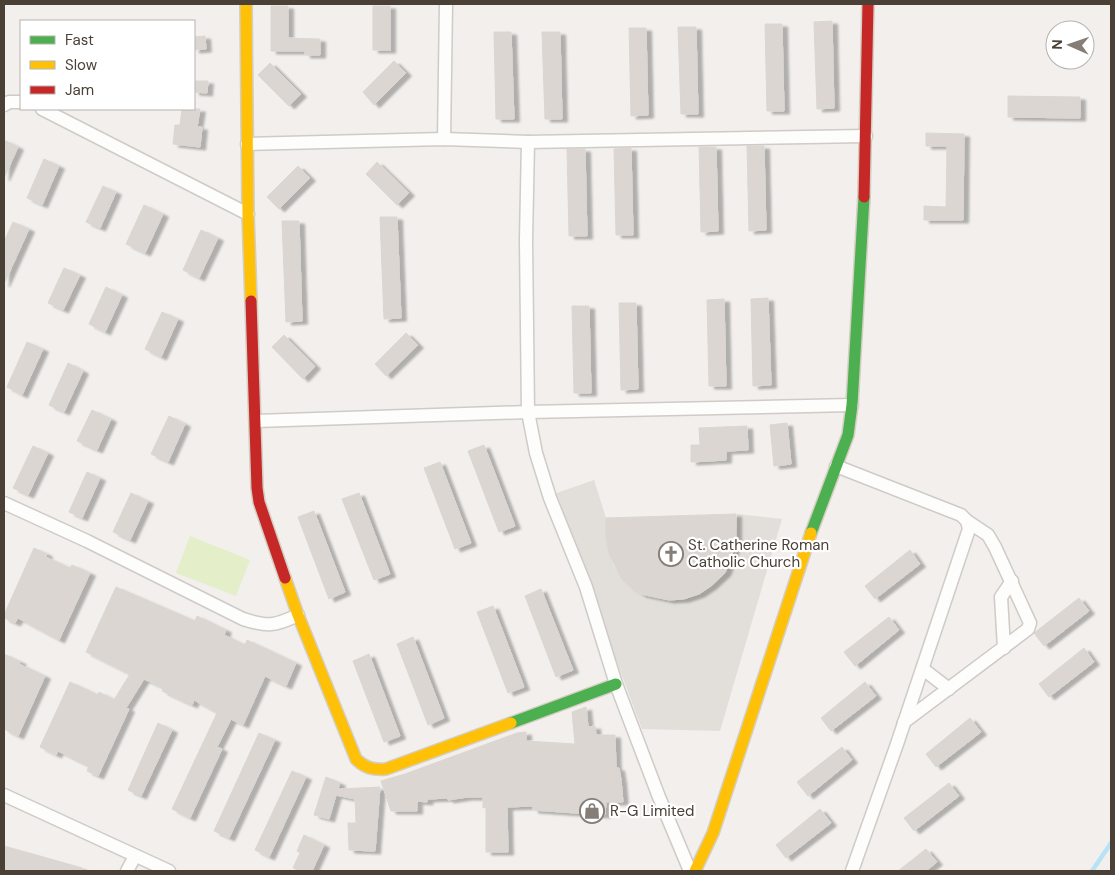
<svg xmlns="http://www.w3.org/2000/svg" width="1115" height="875" font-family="'DM Sans',sans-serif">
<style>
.industrial{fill:#e2deda}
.green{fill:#e4eec9}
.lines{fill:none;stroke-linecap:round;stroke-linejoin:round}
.stream{stroke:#b7e3f5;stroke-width:4.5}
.building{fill:#dbd6d2;stroke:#dbd6d1;filter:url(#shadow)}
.street-casing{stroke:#cfcbc7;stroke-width:15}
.fast-casing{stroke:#d4cec3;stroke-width:14}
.slow-casing{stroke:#d4cec3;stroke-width:14}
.jam-casing{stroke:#d4cec3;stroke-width:14}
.street{stroke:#fdfdfc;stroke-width:12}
.fast{stroke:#4caf50;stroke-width:11}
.slow{stroke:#ffc107;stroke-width:11}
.jam{stroke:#c62828;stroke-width:11}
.labels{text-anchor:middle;stroke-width:4.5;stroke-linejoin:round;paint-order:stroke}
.poi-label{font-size:15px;fill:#4a4036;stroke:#fff;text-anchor:start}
</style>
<defs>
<filter id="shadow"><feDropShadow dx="5.5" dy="3" stdDeviation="1" flood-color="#0004"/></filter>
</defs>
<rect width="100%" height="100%" fill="#f2efec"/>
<path class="industrial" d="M594 480 606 518V539L609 554 614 566 621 578 629 586 641 594 655 598 669 600 684 599 699 594 711 586 725 573 736 543 737 514 782 519 720 731 642 729 554 494Z"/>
<path class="green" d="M190 536 250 560 236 596 176 573Z"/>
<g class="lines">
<path class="stream" d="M1092 871 1111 843"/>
</g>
<g class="building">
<path d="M271 6H288V38L320 39V55H305V51H271Z"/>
<rect x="373" y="6" width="17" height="44"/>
<path d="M832 21 834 108 817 109 814 22Z"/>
<path d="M765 24H782L784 111H767Z"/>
<path d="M678 27H696L698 114H681Z"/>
<path d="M629 28H646L648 115 631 116Z"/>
<path d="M494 32H511L514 119H496Z"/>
<path d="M542 32H560L562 119H545Z"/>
<path d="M205 36 206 49 194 50V37Z"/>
<path d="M394 61 406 73 374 105 363 92Z"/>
<path d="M270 63 301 94 289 106 258 75Z"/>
<path d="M194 81H208L207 93 194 92Z"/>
<path d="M1008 96 1080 97V118L1008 117Z"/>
<path d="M182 109H200L197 127H202L200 147 173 144 175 125H180Z"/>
<path d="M926 133 964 134 963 220H924V206L946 207 947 146H926Z"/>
<path d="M4 140 18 147 4 178Z"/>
<path d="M747 146H764L766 230 749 231Z"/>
<path d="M699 147H716L718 231 701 232Z"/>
<path d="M631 148 633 235H616L614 149Z"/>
<path d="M567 149H585L587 236H569Z"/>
<path d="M44 159 59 166 42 205 27 198Z"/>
<path d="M377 162 409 193 397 205 366 174Z"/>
<path d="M298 166 310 178 279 209 267 197Z"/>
<path d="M103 186 116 192 100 228 86 222Z"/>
<path d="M144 205 163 214 145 253 126 244Z"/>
<path d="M380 217H397L401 318 384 319Z"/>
<path d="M282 221H299L302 321 286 322Z"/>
<path d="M13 222 29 229 4 284V242Z"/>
<path d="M201 230 218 238 199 278 183 270Z"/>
<path d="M64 268 80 275 63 310 48 303Z"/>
<path d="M106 287 122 295 105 332 89 324Z"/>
<path d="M768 298 771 385 753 386 751 299Z"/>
<path d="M724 299 726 386H709L707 300Z"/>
<path d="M619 303H636L638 389 621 390Z"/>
<path d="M572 306H589L591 393H574Z"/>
<path d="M162 312 178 319 161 357 145 349Z"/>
<path d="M406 333 418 345 386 376 375 364Z"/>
<path d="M284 335 315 366 303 379 272 347Z"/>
<path d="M27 342 43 349 22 395 7 387Z"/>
<path d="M68 363 83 371 64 412 49 405Z"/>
<path d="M92 410 111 419 97 450 77 441Z"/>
<path d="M169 416 185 424 168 462 151 454Z"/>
<path d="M787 423 791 464 774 466 770 425Z"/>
<path d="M747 426 748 450 726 451V460L691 462V445H700L699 428Z"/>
<path d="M484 445 515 526 499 532 468 451Z"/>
<path d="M33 446 48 453 28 495 13 488Z"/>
<path d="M440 462 471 543 455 549 424 468Z"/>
<path d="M87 472 100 478 82 518 69 512Z"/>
<path d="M131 493 148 501 130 540 113 532Z"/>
<path d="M359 493 390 574 374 580 342 499Z"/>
<path d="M314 511 345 592 329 599 298 517Z"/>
<path d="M736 514V543L725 573 711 586 699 594 684 599 669 600 641 594 629 586 621 578 609 554 606 539V518Z"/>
<path d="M34 548 47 554 46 557 70 568 72 565 90 573 59 640 18 618 15 623 4 618V615Z"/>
<path d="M910 550 920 564 875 599 865 586Z"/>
<path d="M116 587 195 621 197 616 226 630 224 635 245 645 247 640 296 663 286 686 265 676 243 725 231 719 217 747 222 749 190 818 172 809 217 713 194 700 192 705 162 691 164 688 144 679 126 708 129 709 98 776 87 771 89 766 58 751 56 755 40 747 70 682 98 695 99 692 114 700 130 674 86 652Z"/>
<path d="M541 589 573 670 556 677 525 596Z"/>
<path d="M1079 598 1089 611 1044 646 1034 633Z"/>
<path d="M493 606 524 687 508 693 477 612Z"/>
<path d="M889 617 899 630 855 666 844 652Z"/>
<path d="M413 637 444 718 428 725 397 644Z"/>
<path d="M1084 648 1094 662 1049 697 1039 684Z"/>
<path d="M4 654 21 662 19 664 45 676 18 736 4 729Z"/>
<path d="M369 654 400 736 384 742 353 661Z"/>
<path d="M865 682 876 696 831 731 821 718Z"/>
<path d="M586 707 588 727 595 726 596 735H615L616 768H619L621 780 623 802H606L605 815 533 810V806L507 807 508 852H486V807L483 808V797H467L448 800V798L428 799 427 802 417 801V811H391L381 781 405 774 517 733 526 732V741L575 744 572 712Z"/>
<path d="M970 718 981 732 936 767 926 754Z"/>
<path d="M158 723 172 730 141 796 128 790Z"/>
<path d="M259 733 275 740 229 838 214 831Z"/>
<path d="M842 747 852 760 808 796 797 782Z"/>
<path d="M292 771 306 777 269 857 255 850Z"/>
<path d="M326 777 340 783 338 789 380 787 375 851 349 850 348 823H356L355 799 336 795 329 819 314 815Z"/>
<path d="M949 783 959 796 914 831 904 818Z"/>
<path d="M820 809 831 823 786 858 776 845Z"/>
<path d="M304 835 324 845 312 871H300L293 868 300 853 297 851Z"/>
<path d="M4 846 82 868V871H4Z"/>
<path d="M926 849 937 862 926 871H898Z"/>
</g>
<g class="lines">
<defs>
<g id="street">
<path d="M4 105 9 102H21"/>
<path d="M42 109 248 214"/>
<path d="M444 139 446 4"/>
<path d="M528 142 526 240 528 412 536 453 550 498 586 587 616 684 659 797 690 871"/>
<path d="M247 144 444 139 528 142 866 136"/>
<path d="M256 421 528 412 852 405"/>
<path d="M836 466 961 515 967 521 969 529 897 744 852 871"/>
<path d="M4 503 87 541 243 619C268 627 275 626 298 615"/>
<path d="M1004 648 1001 597 1012 581"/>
<path d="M923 669 949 689"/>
<path d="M904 722 1028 629 1030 623 995 547 988 535 967 521"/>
<path d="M4 795 169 871"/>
<path d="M127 871 135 856"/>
</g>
<g id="fast">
<path d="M811 533 848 435 852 405 864 197"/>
<path d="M511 723 616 684"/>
</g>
<g id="slow">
<path d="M246 4 248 214 251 301"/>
<path d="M285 578 298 615 356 759C365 768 373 770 386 769L511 723"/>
<path d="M695 871 713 833 811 533"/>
</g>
<g id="jam">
<path d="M864 197 868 4"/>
<path d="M251 301 257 488 259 502 285 578"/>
</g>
</defs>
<use href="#street" class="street-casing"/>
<use href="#fast" class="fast-casing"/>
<use href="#slow" class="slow-casing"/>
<use href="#jam" class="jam-casing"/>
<use href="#street" class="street"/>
<use href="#fast" class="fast"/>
<use href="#slow" class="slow"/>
<use href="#jam" class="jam"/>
</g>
<defs>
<symbol id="church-ring" viewBox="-11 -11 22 22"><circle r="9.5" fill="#fff" stroke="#857d76" stroke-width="1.5"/><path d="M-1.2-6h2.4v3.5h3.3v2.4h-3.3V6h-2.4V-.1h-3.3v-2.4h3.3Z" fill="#857d76"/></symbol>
<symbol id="shop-ring" viewBox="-11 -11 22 22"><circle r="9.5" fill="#fff" stroke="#857d76" stroke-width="1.5"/><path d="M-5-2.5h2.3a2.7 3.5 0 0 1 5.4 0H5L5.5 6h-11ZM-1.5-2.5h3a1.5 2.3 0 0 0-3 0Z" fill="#857d76"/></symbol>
</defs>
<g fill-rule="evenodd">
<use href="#church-ring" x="657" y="540" width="28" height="28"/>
<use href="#shop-ring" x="578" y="797" width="28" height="28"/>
</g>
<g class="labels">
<g class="poi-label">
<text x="688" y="550">St. Catherine Roman<tspan x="688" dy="17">Catholic Church</tspan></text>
<text x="610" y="816">R-G Limited</text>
</g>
</g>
<rect width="1115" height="875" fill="none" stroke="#4a4036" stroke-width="10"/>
<rect x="20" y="20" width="175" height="90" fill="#ffffff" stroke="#b7b3af"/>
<rect x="30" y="36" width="25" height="8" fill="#4caf50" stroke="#b7b3af"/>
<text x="65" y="45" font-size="15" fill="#4a4036">Fast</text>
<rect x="30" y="61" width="25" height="8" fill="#ffc107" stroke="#b7b3af"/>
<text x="65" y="70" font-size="15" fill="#4a4036">Slow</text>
<rect x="30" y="86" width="25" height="8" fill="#c62828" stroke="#b7b3af"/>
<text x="65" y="95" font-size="15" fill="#4a4036">Jam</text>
<g transform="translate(1070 45) rotate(272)"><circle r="24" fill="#ffffff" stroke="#b7b3af"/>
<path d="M0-4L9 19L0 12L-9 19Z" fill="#857d76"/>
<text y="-8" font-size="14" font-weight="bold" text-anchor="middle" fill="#4a4036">N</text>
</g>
</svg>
